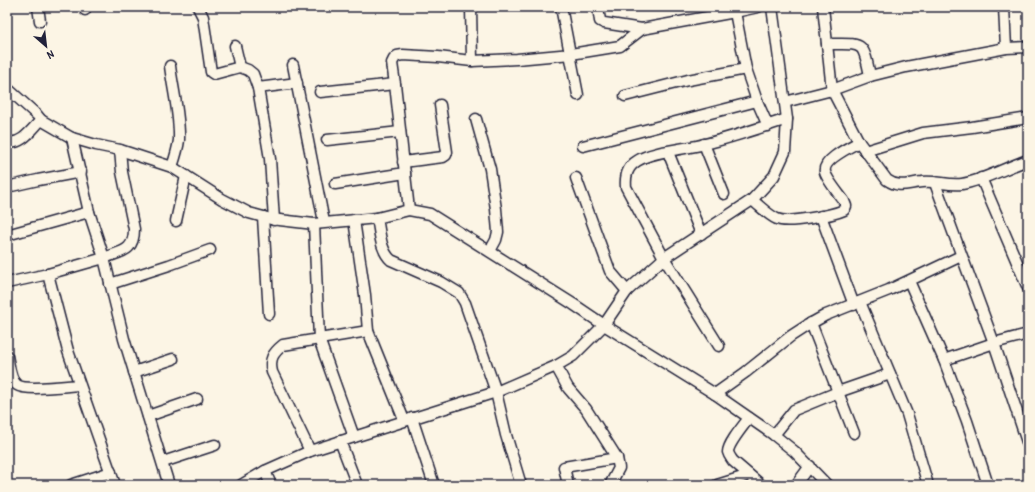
<svg xmlns="http://www.w3.org/2000/svg" width="1035" height="492" font-family="'Patrick Hand',sans-serif">
<style>
.lines{fill:none;stroke-linecap:round;stroke-linejoin:round}
.minor-casing{stroke:#22223b;stroke-width:13}
.minor{stroke:#fcf5e5;stroke-width:10}
</style>
<rect width="100%" height="100%" fill="#fcf5e5"/>
<filter id="ink" filterUnits="userSpaceOnUse"><feTurbulence type="fractalNoise" baseFrequency=".025" numOctaves="2"/><feDisplacementMap in="SourceGraphic" scale="8" xChannelSelector="R" yChannelSelector="G"/><feConvolveMatrix kernelMatrix="1 2 1 2 8 2 1 2 1" color-interpolation-filters="sRGB"/></filter>
<g filter="url(#ink)">
<g class="lines">
<defs>
<g id="minor">
<path d="M38 7 40 21"/>
<path d="M85 7V10"/>
<path d="M198 7 203 17 211 72 214 74 240 67"/>
<path d="M471 7 472 61"/>
<path d="M561 7 578 95"/>
<path d="M598 7 600 21 604 23 642 29"/>
<path d="M823 7 832 90 859 142"/>
<path d="M1004 7 1006 48"/>
<path d="M735 12 758 7"/>
<path d="M827 44C863 44 863 40 870 76"/>
<path d="M235 46 240 67 248 70 253 74 258 88 270 159 274 220"/>
<path d="M293 65 324 222"/>
<path d="M170 66C173 90 180 116 179 140 178 149 175 158 172 167"/>
<path d="M7 88 37 115 41 120 72 138 96 145 120 150 172 167 222 199 249 213 271 219 314 224 377 218 409 210 430 214 573 304 604 325 715 394 774 435 794 451 827 485"/>
<path d="M258 88 297 83"/>
<path d="M320 92 395 84"/>
<path d="M625 96 688 80 746 69"/>
<path d="M785 102 832 90 870 76 906 67 1006 48 1028 47"/>
<path d="M476 119 490 169 496 209 498 232 496 240 490 251"/>
<path d="M72 138 89 212 104 258 48 274 68 351 115 485"/>
<path d="M327 140 400 132"/>
<path d="M7 142C21 146 32 129 41 120"/>
<path d="M704 144 724 194"/>
<path d="M583 146 757 101"/>
<path d="M120 150 122 172 134 229C134 252 122 251 104 258L124 339 169 485"/>
<path d="M865 151 923 133 972 127 1028 118"/>
<path d="M668 152 701 234"/>
<path d="M403 162 443 157 446 155 447 152 440 105"/>
<path d="M576 178 610 271 627 291"/>
<path d="M981 178 1028 288"/>
<path d="M935 183 994 343 1028 445"/>
<path d="M335 184 405 173"/>
<path d="M7 187 38 180 81 172"/>
<path d="M752 200C760 206 768 215 777 219 788 224 833 215 844 210L846 206 844 201C839 194 827 180 825 172 822 160 850 147 859 142L887 180C900 189 908 183 922 182 935 180 948 186 962 184 982 181 1007 167 1028 160"/>
<path d="M409 210 395 84 392 63 394 59 397 56 403 55 438 57 472 61 517 59 571 54 620 46 642 29 735 12 746 69 757 101 768 126"/>
<path d="M821 216 854 305"/>
<path d="M263 217 269 314"/>
<path d="M377 218C380 232 380 250 391 260L441 282 459 293 465 303 496 392 506 435 521 485"/>
<path d="M354 220 365 295 368 331 404 420"/>
<path d="M176 221 186 176"/>
<path d="M314 224 319 339 354 437"/>
<path d="M7 235 89 212"/>
<path d="M909 281 944 360"/>
<path d="M7 283 48 274"/>
<path d="M110 284 169 265 210 250"/>
<path d="M860 302 907 414 928 485"/>
<path d="M811 323 854 433"/>
<path d="M719 346 664 258 626 187C625 176 627 167 637 161 651 151 687 149 705 144 733 137 760 128 787 119"/>
<path d="M7 356C9 364 10 380 17 385 25 391 67 386 79 385"/>
<path d="M556 366 568 388 586 409 617 458 619 468 610 485"/>
<path d="M134 372 173 359"/>
<path d="M715 394 746 372 791 336 808 325 826 315 889 290 961 256"/>
<path d="M148 416 197 399"/>
<path d="M412 418 434 485"/>
<path d="M749 418C743 426 728 444 728 452 729 456 731 458 733 461L761 485"/>
<path d="M774 435 794 410 838 392 890 374"/>
<path d="M340 441 357 485"/>
<path d="M310 451 272 372C269 359 273 353 283 345L368 331"/>
<path d="M163 462 215 445"/>
<path d="M265 471 271 485"/>
<path d="M71 485 111 472"/>
<path d="M241 485 265 471 310 451 496 392 556 366 573 356 604 325 627 291 664 258 752 200 774 176 785 152 787 119 772 7"/>
<path d="M568 485 564 467 617 458"/>
<path d="M717 485 749 475"/>
<path d="M796 485 810 466"/>
<path d="M988 485 967 421 944 360 994 343 1028 334"/>
</g>
</defs>
<use href="#minor" class="minor-casing"/>
<use href="#minor" class="minor"/>
</g>
</g>
<rect width="1035" height="492" fill="none" stroke="#fcf5e5" stroke-width="24"/>
<rect x="12" y="12" width="1011" height="468" fill="none" stroke="#22223b" stroke-width="1.5" filter="url(#ink)"/>
<g transform="translate(46 46) rotate(152)" stroke="#fcf5e5" stroke-width="3" paint-order="stroke">
<path d="M0-3L7 15L0 10L-7 15Z" fill="#22223b"/>
<text y="-6" font-size="11" font-weight="bold" text-anchor="middle" fill="#22223b">N</text>
</g>
</svg>
